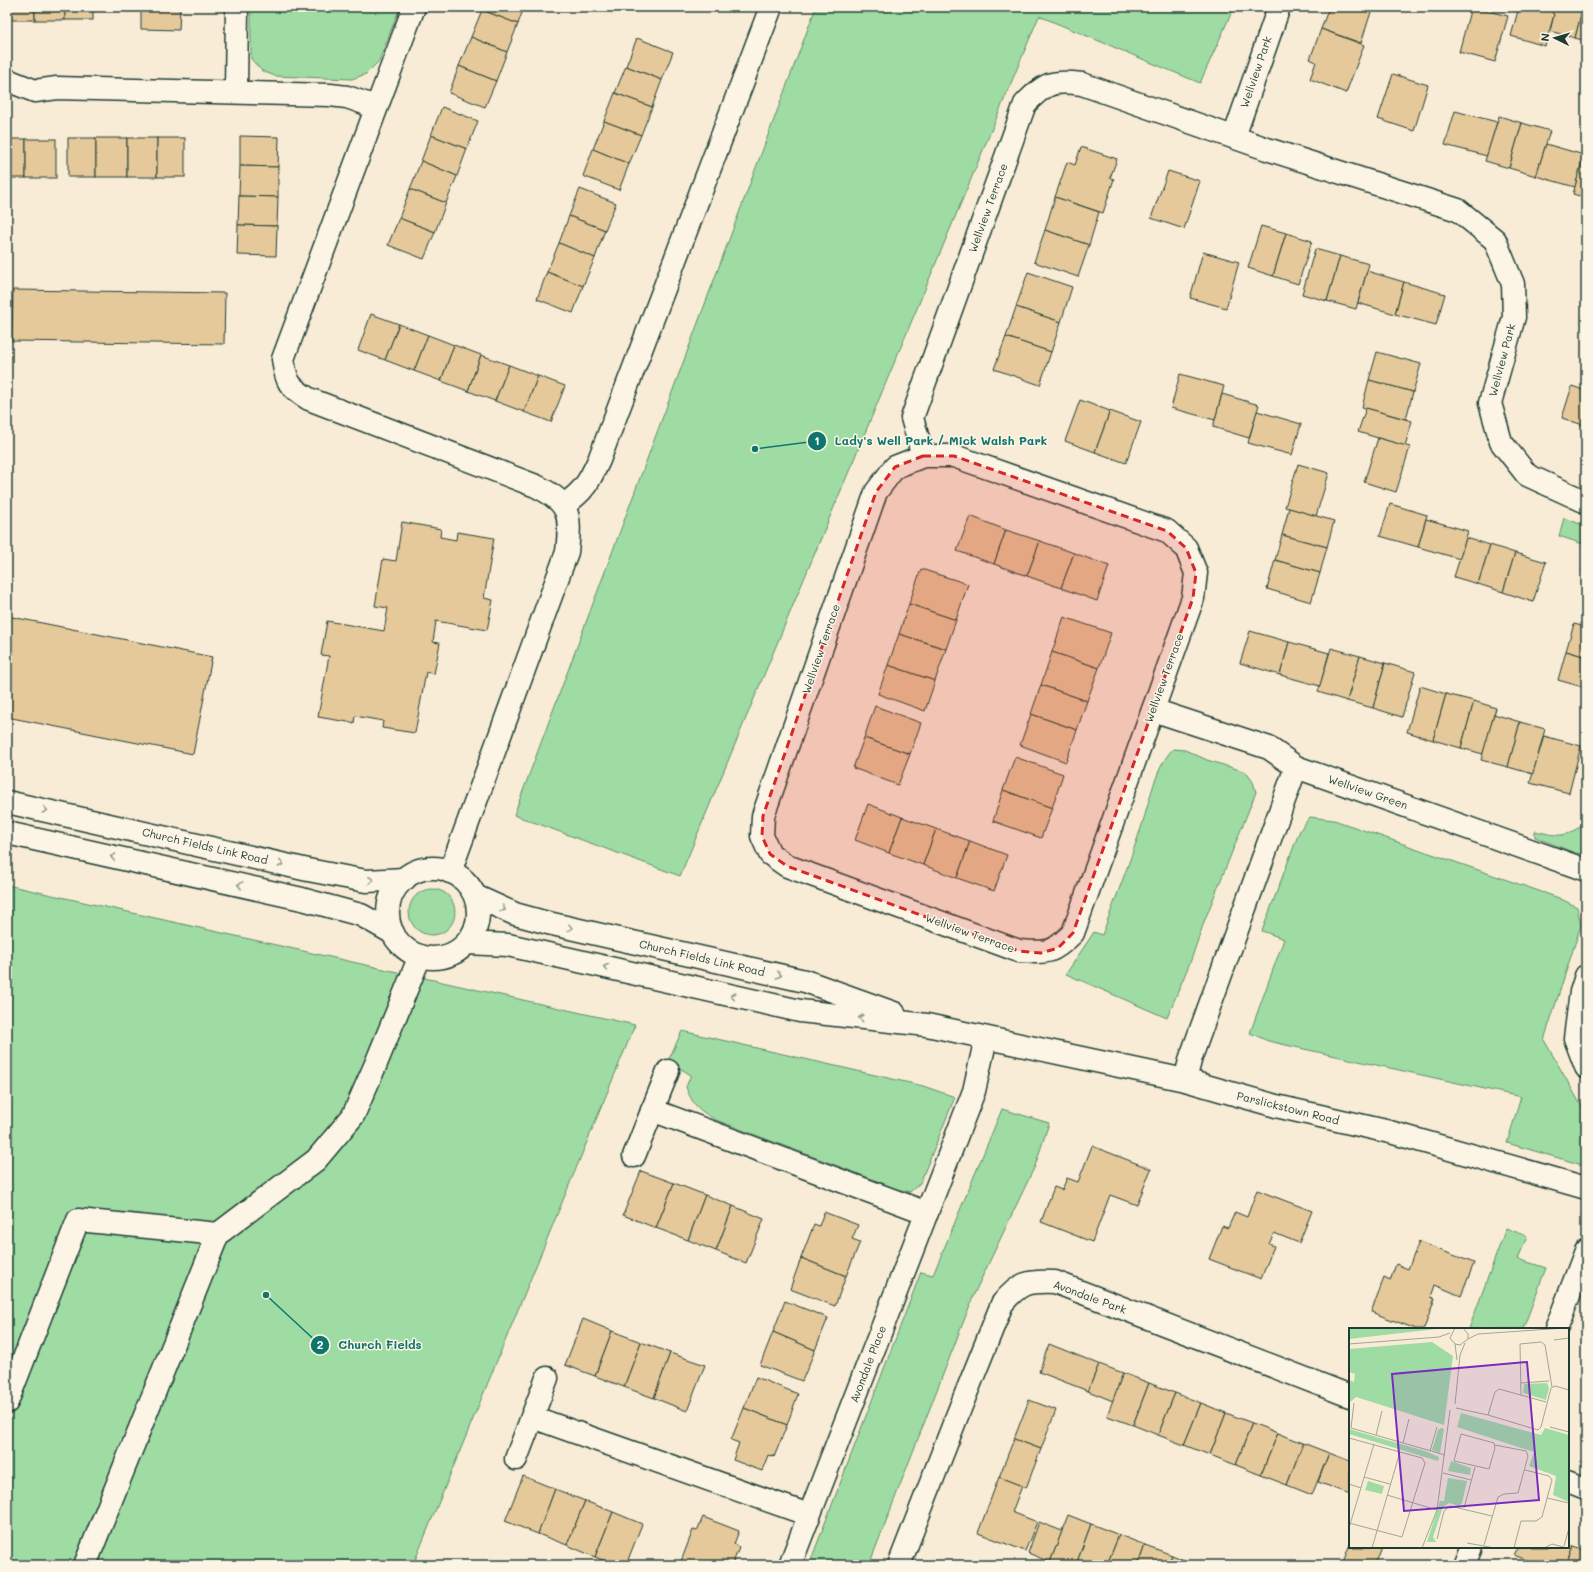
<svg xmlns="http://www.w3.org/2000/svg" width="1593" height="1572" font-family="Mali,sans-serif">
<style>
.green{fill:#9fdca4;stroke:#5f8c6c}
.building{fill:#e6c99a;stroke:#1f3d34}
.lines{fill:none;stroke-linecap:round;stroke-linejoin:round}
.minor-casing{stroke:#1f3d34;stroke-width:25}
.minor{stroke:#fcf5e5;stroke-width:22}
.oneway{stroke:#8e998c}
.marked{fill:#d62828;fill-opacity:0.2;stroke:#d62828;stroke-width:3;stroke-dasharray:8 5;stroke-linejoin:round}
.labels{text-anchor:middle;stroke-width:3;stroke-linejoin:round;paint-order:stroke}
.street-label{font-size:11px;fill:#1f3d34;stroke:#fcf5e5}
.inset-road{fill:none;stroke:#a1a695;stroke-width:1}
.view{fill:#7b2cbf;fill-opacity:0.15;stroke:#7b2cbf;stroke-width:2}
.inset-edge{fill:none;stroke:#1f3d34;stroke-width:2}
.leader{fill:none;stroke:#0f766e;stroke-width:1.5}
.callout-dot{fill:#0f766e;stroke:#fcf5e5;stroke-width:1.5}
.mark-label{font-size:12px;text-anchor:middle;font-weight:bold;fill:#fff}
.callout-label{font-size:12px;text-anchor:middle;font-weight:bold;fill:#0f766e;stroke:#fcf5e5;stroke-width:3;stroke-linejoin:round;paint-order:stroke}
</style>
<rect width="100%" height="100%" fill="#f8ecd6"/>
<filter id="ink" filterUnits="userSpaceOnUse"><feTurbulence type="fractalNoise" baseFrequency=".025" numOctaves="2"/><feDisplacementMap in="SourceGraphic" scale="8" xChannelSelector="R" yChannelSelector="G"/><feConvolveMatrix kernelMatrix="1 2 1 2 8 2 1 2 1" color-interpolation-filters="sRGB"/></filter>
<g filter="url(#ink)">
<g class="green">
<path d="M251 7H400L379 61 366 74 352 79 275 76 262 71 251 59Z"/>
<path d="M816 7H1234L1200 83 1039 16 680 876 514 815Z"/>
<path d="M1564 518 1586 526V545L1559 536Z"/>
<path d="M1173 749 1185 750 1207 760 1246 772 1253 782 1256 792 1204 922 1191 960 1167 1018 1066 974 1094 932 1102 935C1115 900 1129 864 1141 828 1149 804 1155 767 1173 749Z"/>
<path d="M1310 817 1334 820 1559 898 1577 907 1581 925 1544 1040 1586 1114V1166L1507 1143 1521 1097 1268 1041 1250 1033 1284 939 1262 931 1300 830Z"/>
<path d="M1586 823V854L1575 853 1535 837V831C1562 837 1563 838 1586 823Z"/>
<path d="M7 885 635 1025 413 1565H7Z"/>
<circle cx="432" cy="912" r="23"/>
<path d="M682 1031 923 1086 955 1097 920 1183 910 1192 896 1189 872 1179 716 1120C699 1110 693 1106 686 1087L691 1075 668 1061Z"/>
<path d="M1002 1109 1049 1123 1035 1166 975 1292 869 1565H809L921 1272 933 1275Z"/>
<path d="M1506 1228 1527 1236 1518 1259 1546 1268 1523 1329H1469Z"/>
</g>
<g class="building">
<rect x="7" y="7" width="28" height="13"/>
<rect x="35" y="7" width="30" height="13"/>
<rect x="65" y="7" width="28" height="13"/>
<path d="M141 7H180L179 30 141 29Z"/>
<path d="M483 7H524L518 24 482 10Z"/>
<path d="M1329 7H1357L1371 12 1361 43 1321 29Z"/>
<path d="M1357 7H1373L1371 12Z"/>
<path d="M1471 7 1508 16 1495 62 1459 52Z"/>
<path d="M1519 7H1552L1551 10 1554 15 1545 46 1511 36Z"/>
<path d="M1552 7H1583L1575 38 1550 31 1554 15 1551 10Z"/>
<path d="M1583 7H1586V41L1575 38Z"/>
<path d="M482 10 518 24 507 52 471 37Z"/>
<path d="M1321 29 1364 45 1346 93 1310 79 1316 62 1310 59Z"/>
<path d="M471 37 507 52 496 81 459 66Z"/>
<path d="M637 38 673 52 662 80 626 66Z"/>
<path d="M459 66 496 81 485 107 449 93Z"/>
<path d="M626 66 662 80 652 107 615 93Z"/>
<path d="M1393 74 1428 85 1414 131 1378 119Z"/>
<path d="M615 93 652 107 641 135 604 121Z"/>
<path d="M442 107 478 121 467 149 431 135Z"/>
<path d="M1455 111 1497 122 1487 156 1445 145Z"/>
<path d="M1499 116 1522 123 1509 168 1485 161Z"/>
<path d="M604 121 641 135 629 164 593 149Z"/>
<path d="M1522 123 1550 131 1536 176 1509 168Z"/>
<path d="M431 135 467 149 457 176 421 161Z"/>
<path d="M240 136 279 137 278 167 240 166Z"/>
<rect x="68" y="138" width="28" height="39"/>
<rect x="96" y="138" width="31" height="39"/>
<rect x="127" y="138" width="30" height="39"/>
<rect x="157" y="138" width="28" height="39"/>
<rect x="7" y="139" width="19" height="39"/>
<rect x="26" y="139" width="30" height="39"/>
<path d="M1546 144 1584 155 1575 187 1536 176Z"/>
<path d="M1081 147 1117 159 1110 178 1114 179 1103 213 1055 197 1067 162 1075 165Z"/>
<path d="M593 149 629 164 619 190 583 176Z"/>
<path d="M421 161 457 176 446 203 410 189Z"/>
<path d="M1582 161 1586 162V198L1573 194Z"/>
<path d="M240 166 278 167V197L239 196Z"/>
<path d="M1168 171 1200 181 1184 229 1151 218Z"/>
<path d="M410 189 446 203 435 232 399 218Z"/>
<path d="M580 189 616 203 605 230 569 216Z"/>
<path d="M239 196 278 197 277 226 238 225Z"/>
<path d="M1055 197 1099 212 1089 245 1045 230Z"/>
<path d="M569 216 605 230 595 258 559 243Z"/>
<path d="M399 218 435 232 424 259 388 245Z"/>
<path d="M238 225 277 226 276 256 237 255Z"/>
<path d="M1261 226 1286 233 1273 276 1248 268Z"/>
<path d="M1045 230 1089 245 1078 277 1034 262Z"/>
<path d="M1286 233 1312 241 1298 284 1273 276Z"/>
<path d="M559 243 595 258 583 286 547 272Z"/>
<path d="M1315 249 1340 256 1327 301 1302 294Z"/>
<path d="M1203 252 1239 262 1226 308 1190 298Z"/>
<path d="M1340 256 1369 264 1356 309 1327 301Z"/>
<path d="M1367 271 1404 282 1395 314 1358 303Z"/>
<path d="M547 272 583 286 573 313 537 299Z"/>
<path d="M1028 272 1072 287 1061 322 1016 307Z"/>
<path d="M1404 282 1445 294 1436 325 1395 314Z"/>
<path d="M13 290 225 293 224 344 12 341Z"/>
<path d="M1016 307 1061 322 1051 352 1006 337Z"/>
<path d="M371 314 399 324 385 360 358 350Z"/>
<path d="M399 324 428 335 414 371 385 360Z"/>
<path d="M428 335 454 345 441 381 414 371Z"/>
<path d="M1006 337 1051 352 1040 385 994 369Z"/>
<path d="M454 345 481 355 468 391 441 381Z"/>
<path d="M1377 352 1421 364 1413 392 1369 380Z"/>
<path d="M481 355 509 365 495 401 468 391Z"/>
<path d="M509 365 538 376 524 412 495 401Z"/>
<path d="M1180 374 1224 386 1215 420 1171 408Z"/>
<path d="M538 376 565 386 551 422 524 412Z"/>
<path d="M1369 380 1413 392 1406 419 1362 407Z"/>
<path d="M1572 386 1586 391V426L1562 418Z"/>
<path d="M1222 394 1259 405 1249 438 1213 427Z"/>
<path d="M1080 400 1110 411 1095 452 1065 441Z"/>
<path d="M1366 408 1412 421 1405 446 1358 432Z"/>
<path d="M1110 411 1141 422 1126 463 1095 452Z"/>
<path d="M1257 411 1301 424 1292 455 1248 443Z"/>
<path d="M1378 438 1410 447 1396 492 1364 482Z"/>
<path d="M1298 464 1329 473 1316 516 1285 507Z"/>
<path d="M1390 504 1427 515 1418 547 1380 536Z"/>
<path d="M1289 508 1334 521 1327 547 1282 535Z"/>
<path d="M970 516 1006 530 994 564 957 551Z"/>
<path d="M1426 519 1468 531 1460 559 1418 547Z"/>
<path d="M402 522 441 529 440 537 456 540 457 532 494 538 484 598 493 600 487 630 436 621 433 642 440 643 434 674 426 672 415 733 382 728 383 721 355 716 354 723 318 717 329 656 321 655 327 621 384 631 388 608 375 606 383 559 396 561Z"/>
<path d="M1006 530 1040 541 1027 576 994 564Z"/>
<path d="M1282 535 1327 547 1320 573 1275 560Z"/>
<path d="M1466 538 1490 545 1478 584 1454 577Z"/>
<path d="M1040 541 1074 553 1061 588 1027 576Z"/>
<path d="M1490 545 1515 553 1503 592 1478 584Z"/>
<path d="M1074 553 1109 566 1097 601 1061 588Z"/>
<path d="M1515 553 1546 562 1533 602 1503 592Z"/>
<path d="M1275 560 1320 573 1311 602 1267 589Z"/>
<path d="M921 569 968 584 956 620 909 604Z"/>
<path d="M909 604 956 620 946 649 899 634Z"/>
<path d="M1586 607V627L1581 625Z"/>
<path d="M7 616 212 657 193 754 7 717Z"/>
<path d="M1064 617 1111 633 1099 668 1052 652Z"/>
<path d="M1574 624 1586 627V657L1566 651Z"/>
<path d="M1250 631 1289 642 1280 675 1240 663Z"/>
<path d="M899 634 946 649 935 681 888 665Z"/>
<path d="M1289 642 1329 653 1320 686 1280 675Z"/>
<path d="M1331 648 1360 656 1347 701 1318 692Z"/>
<path d="M1566 651 1586 657V688L1558 680Z"/>
<path d="M1052 652 1099 668 1087 701 1041 685Z"/>
<path d="M1360 656 1385 663 1373 708 1347 701Z"/>
<path d="M1385 663 1415 672 1402 717 1373 708Z"/>
<path d="M888 665 935 681 925 711 878 694Z"/>
<path d="M1041 685 1087 701 1077 730 1031 714Z"/>
<path d="M1420 686 1446 694 1433 740 1407 732Z"/>
<path d="M1446 694 1474 701 1461 748 1433 740Z"/>
<path d="M1474 701 1496 708 1483 754 1461 748Z"/>
<path d="M875 706 921 723 910 754 864 738Z"/>
<path d="M1031 714 1077 730 1066 762 1020 745Z"/>
<path d="M1494 714 1520 722 1508 767 1481 760Z"/>
<path d="M1520 722 1545 729 1533 774 1508 767Z"/>
<path d="M1544 736 1581 746 1569 793 1530 783Z"/>
<path d="M864 738 910 754 898 785 853 768Z"/>
<path d="M1015 757 1063 774 1052 808 1003 790Z"/>
<path d="M1003 790 1052 808 1041 838 993 821Z"/>
<path d="M868 804 902 817 889 853 855 840Z"/>
<path d="M902 817 936 829 923 865 889 853Z"/>
<path d="M936 829 970 841 957 878 923 865Z"/>
<path d="M970 841 1007 855 994 891 957 878Z"/>
<path d="M1092 1146 1151 1169 1137 1205 1110 1195 1092 1242 1041 1222 1054 1187 1062 1190 1067 1178 1078 1182Z"/>
<path d="M641 1171 674 1183 656 1228 623 1215Z"/>
<path d="M674 1183 705 1195 688 1240 656 1228Z"/>
<path d="M1257 1190 1312 1211 1299 1243 1274 1233 1269 1244 1274 1246 1261 1279 1209 1259 1222 1226 1228 1228 1235 1212 1247 1217Z"/>
<path d="M705 1195 733 1206 716 1251 688 1240Z"/>
<path d="M733 1206 764 1219 746 1263 716 1251Z"/>
<path d="M824 1212 858 1225 852 1239 860 1242 846 1276 801 1258 814 1224 819 1226Z"/>
<path d="M1419 1242 1474 1263 1461 1296 1435 1285 1431 1297 1435 1298 1424 1329H1416L1371 1312 1384 1278 1390 1281 1396 1264 1408 1269Z"/>
<path d="M801 1258 846 1276 835 1306 790 1289Z"/>
<path d="M785 1301 828 1318 815 1350 773 1332Z"/>
<path d="M583 1319 612 1331 595 1376 565 1365Z"/>
<path d="M612 1331 641 1342 624 1387 595 1376Z"/>
<path d="M773 1332 815 1350 802 1381 760 1365Z"/>
<path d="M641 1342 670 1353 654 1398 624 1387Z"/>
<path d="M1049 1344 1099 1364 1088 1391 1039 1372Z"/>
<path d="M670 1353 705 1365 687 1411 654 1398Z"/>
<path d="M1099 1364 1123 1373 1113 1401 1088 1391Z"/>
<path d="M1123 1373 1149 1383 1133 1425 1107 1416Z"/>
<path d="M756 1377 798 1394 787 1425 744 1408Z"/>
<path d="M1149 1383 1175 1393 1158 1435 1133 1425Z"/>
<path d="M1175 1393 1201 1403 1184 1445 1158 1435Z"/>
<path d="M1029 1400 1056 1410 1041 1449 1014 1439Z"/>
<path d="M1201 1403 1226 1413 1210 1455 1184 1445Z"/>
<path d="M744 1408 787 1425 774 1457 768 1455 762 1471 733 1460 739 1443 731 1440Z"/>
<path d="M1226 1413 1252 1423 1236 1465 1210 1455Z"/>
<path d="M1252 1423 1278 1433 1261 1475 1236 1465Z"/>
<path d="M1278 1433 1303 1443 1287 1485 1261 1475Z"/>
<path d="M1014 1439 1041 1449 1026 1488 999 1477Z"/>
<path d="M1303 1443 1329 1453 1312 1495 1287 1485Z"/>
<path d="M1329 1453 1350 1461V1494L1318 1482Z"/>
<path d="M523 1476 555 1489 538 1534 505 1521Z"/>
<path d="M999 1477 1022 1486 1012 1512 1037 1522 1025 1551 978 1533Z"/>
<path d="M555 1489 585 1501 567 1545 538 1534Z"/>
<path d="M585 1501 613 1512 595 1557 567 1545Z"/>
<path d="M613 1512 642 1524 626 1565H616L595 1557Z"/>
<path d="M1068 1515 1091 1524 1076 1565H1057L1050 1562Z"/>
<path d="M703 1517 739 1531 734 1544 739 1548 732 1565 680 1564 693 1530 697 1531Z"/>
<path d="M1039 1522 1062 1531 1050 1562 1028 1553Z"/>
<path d="M1091 1524 1119 1535 1107 1565H1076Z"/>
<path d="M1119 1535 1145 1545 1138 1565H1107Z"/>
<path d="M1350 1544V1547H1382L1375 1565H1342Z"/>
<path d="M1568 1544 1574 1547 1567 1565H1539L1514 1555 1518 1547H1568Z"/>
<path d="M1145 1545 1172 1555 1168 1565H1138Z"/>
<path d="M1574 1547 1586 1551V1565H1567Z"/>
<path d="M1172 1555 1196 1565H1168Z"/>
</g>
<g class="lines">
<defs>
<g id="minor">
<path d="M414 7 283 359C286 382 289 387 309 399L536 486C571 503 571 515 567 552L450 872"/>
<path d="M7 80 35 91 57 88 330 95 347 97 376 107"/>
<path d="M236 92 237 7"/>
<path d="M1234 137 1279 7"/>
<path d="M923 456H954L1167 531 1186 548 1196 573 1193 598 1073 933C1052 954 1048 953 1019 951L787 866 770 854 762 836 763 816 876 492 895 467Z"/>
<path d="M923 456 912 418 1025 104C1045 83 1052 80 1082 84L1267 149 1458 210 1495 240 1513 284 1514 317 1490 403 1501 442 1527 475 1586 502"/>
<path d="M564 505C584 491 589 482 599 460L771 7"/>
<path d="M1153 710 1269 748 1296 767 1586 870"/>
<path d="M7 802 308 870 366 881 405 879"/>
<path d="M7 833 302 899 361 915 393 933"/>
<circle cx="433" cy="913" r="45"/>
<path d="M475 896 515 914 548 923 805 981 894 1013"/>
<path d="M467 943 508 945 800 1011 927 1025 1185 1080 1276 1106 1390 1132 1586 1188"/>
<path d="M1586 976 1581 992 1575 1038 1586 1067"/>
<path d="M1185 1080 1191 1057 1296 767"/>
<path d="M652 1110 927 1213"/>
<path d="M634 1156 668 1071"/>
<path d="M1556 1329 1586 1251"/>
<path d="M7 1402 78 1220 218 1234"/>
<path d="M532 1417 809 1515"/>
<path d="M516 1459 547 1378"/>
<path d="M1568 1481 1586 1488"/>
<path d="M85 1565 218 1234 316 1160 353 1116 375 1066 420 956"/>
<path d="M790 1565 974 1091 986 1038"/>
<path d="M899 1565 957 1416 1002 1304C1020 1282 1027 1281 1055 1282L1350 1396"/>
<path d="M1464 1565 1471 1547"/>
</g>
</defs>
<use href="#minor" class="minor-casing"/>
<use href="#minor" class="minor"/>
</g>
<defs><path id="oneway-chevron" d="M-2-3.5L2.5 0L-2 3.5" fill="none" stroke-width="1.6" stroke-linecap="round" stroke-linejoin="round"/></defs>
<g class="oneway">
<use href="#oneway-chevron" transform="translate(45 810) rotate(13)"/>
<use href="#oneway-chevron" transform="translate(113 857) rotate(-167)"/>
<use href="#oneway-chevron" transform="translate(281 864) rotate(13)"/>
<use href="#oneway-chevron" transform="translate(371 880) rotate(-2)"/>
<use href="#oneway-chevron" transform="translate(240 885) rotate(-167)"/>
<use href="#oneway-chevron" transform="translate(503 909) rotate(24)"/>
<use href="#oneway-chevron" transform="translate(570 928) rotate(14)"/>
<use href="#oneway-chevron" transform="translate(606 967) rotate(-167)"/>
<use href="#oneway-chevron" transform="translate(779 975) rotate(13)"/>
<use href="#oneway-chevron" transform="translate(733 996) rotate(-167)"/>
<use href="#oneway-chevron" transform="translate(861 1018) rotate(-174)"/>
</g>
</g>
<path class="marked" d="M923 456H954L1167 531 1186 548 1196 573 1193 598 1073 933 1058 948 1041 953 1019 951 787 866 770 854 762 836 763 816 876 492 895 467Z"/>
<g class="labels">
<g class="street-label">
<text transform="translate(1256 72) rotate(-71)" y="4">Wellview Park</text>
<text transform="translate(988 208) rotate(-70)" y="4">Wellview Terrace</text>
<text transform="translate(1502 360) rotate(-75)" y="4">Wellview Park</text>
<text transform="translate(821 649) rotate(-71)" y="4">Wellview Terrace</text>
<text transform="translate(1164 678) rotate(-70)" y="4">Wellview Terrace</text>
<text transform="translate(1368 792) rotate(19)" y="4">Wellview Green</text>
<text transform="translate(205 846) rotate(13)" y="4">Church Fields Link Road</text>
<text transform="translate(970 933) rotate(20)" y="4">Wellview Terrace</text>
<text transform="translate(702 958) rotate(13)" y="4">Church Fields Link Road</text>
<text transform="translate(1288 1108) rotate(14)" y="4">Parslickstown Road</text>
<text transform="translate(1090 1297) rotate(20)" y="4">Avondale Park</text>
<text transform="translate(868 1364) rotate(-69)" y="4">Avondale Place</text>
</g>
</g>
<g transform="translate(1349 1328)">
<rect width="220" height="220" fill="#f8ecd6"/>
<path d="M0 0H96L0 11ZM83 14 104 28 95 97 7 69 0 75V52L5 54 6 46 0 44V21ZM198 55 200 60 197 72 174 65 175 56ZM112 85 192 107 196 100 220 107V174L204 167 207 148 180 138 185 124 108 99ZM92 100 95 101 91 125 83 122 89 102ZM0 101 76 123 90 129 89 133 0 106ZM102 133 122 140 121 147 99 143ZM99 150 118 153 113 175 110 178 100 175 94 179 84 209 87 214H78L91 173H95ZM19 153 35 158 33 166 16 162Z" fill="#9fdca4"/>
<path class="inset-road" d="M106 0 101 10 106 16 111 17 119 11V6L114 0M119 11 129 6 216 0M205 12 220 10M0 16 90 9 101 5M106 16 108 32M172 55 200 53M172 67 171 16 192 14 196 17 203 59M5 75 2 100 96 127M106 76 111 27 116 15M107 80 139 87 146 64 150 61 197 74M139 87 189 102 192 99 202 60 206 58 220 62M201 99 220 104M112 106 145 115 146 120 140 141 105 133ZM27 107 33 83M0 110 73 130 76 135 53 209 0 195M54 115 60 91M81 123 88 99M94 145 122 152M15 149 41 156M0 156 12 160M38 167 88 182M198 170 220 175M115 180 126 139M0 200 25 116M88 211 95 183 101 178 143 188M118 215 146 220M135 217 149 169 155 166 169 165 179 128 177 123 146 117M215 218 220 200M23 220 51 124M73 220 88 182 101 82M165 220 172 193H187L193 189 203 152 200 148 176 142M195 220 203 216 218 220"/>
<path class="view" d="M178 34 190 172 55 183 43 46Z"/>
<rect width="220" height="220" class="inset-edge"/>
</g>
<path class="leader" d="M755 449L817 441M266 1295L320 1345"/>
<g class="callout-dot">
<circle cx="755" cy="449" r="4"/>
<circle cx="266" cy="1295" r="4"/>
<circle cx="817" cy="441" r="10"/>
<circle cx="320" cy="1345" r="10"/>
</g>
<g class="mark-label">
<text x="817" y="445">1</text>
<text x="320" y="1349">2</text>
</g>
<g class="callout-label">
<text x="941" y="445">Lady's Well Park / Mick Walsh Park</text>
<text x="380" y="1349">Church Fields</text>
</g>
<rect width="1593" height="1572" fill="none" stroke="#fcf5e5" stroke-width="24"/>
<rect x="12" y="12" width="1569" height="1548" fill="none" stroke="#1f3d34" stroke-width="1.5" filter="url(#ink)"/>
<g transform="translate(1555 38) rotate(275)" stroke="#fcf5e5" stroke-width="3" paint-order="stroke">
<path d="M0-3L7 15L0 10L-7 15Z" fill="#1f3d34"/>
<text y="-6" font-size="11" font-weight="bold" text-anchor="middle" fill="#1f3d34">N</text>
</g>
</svg>
